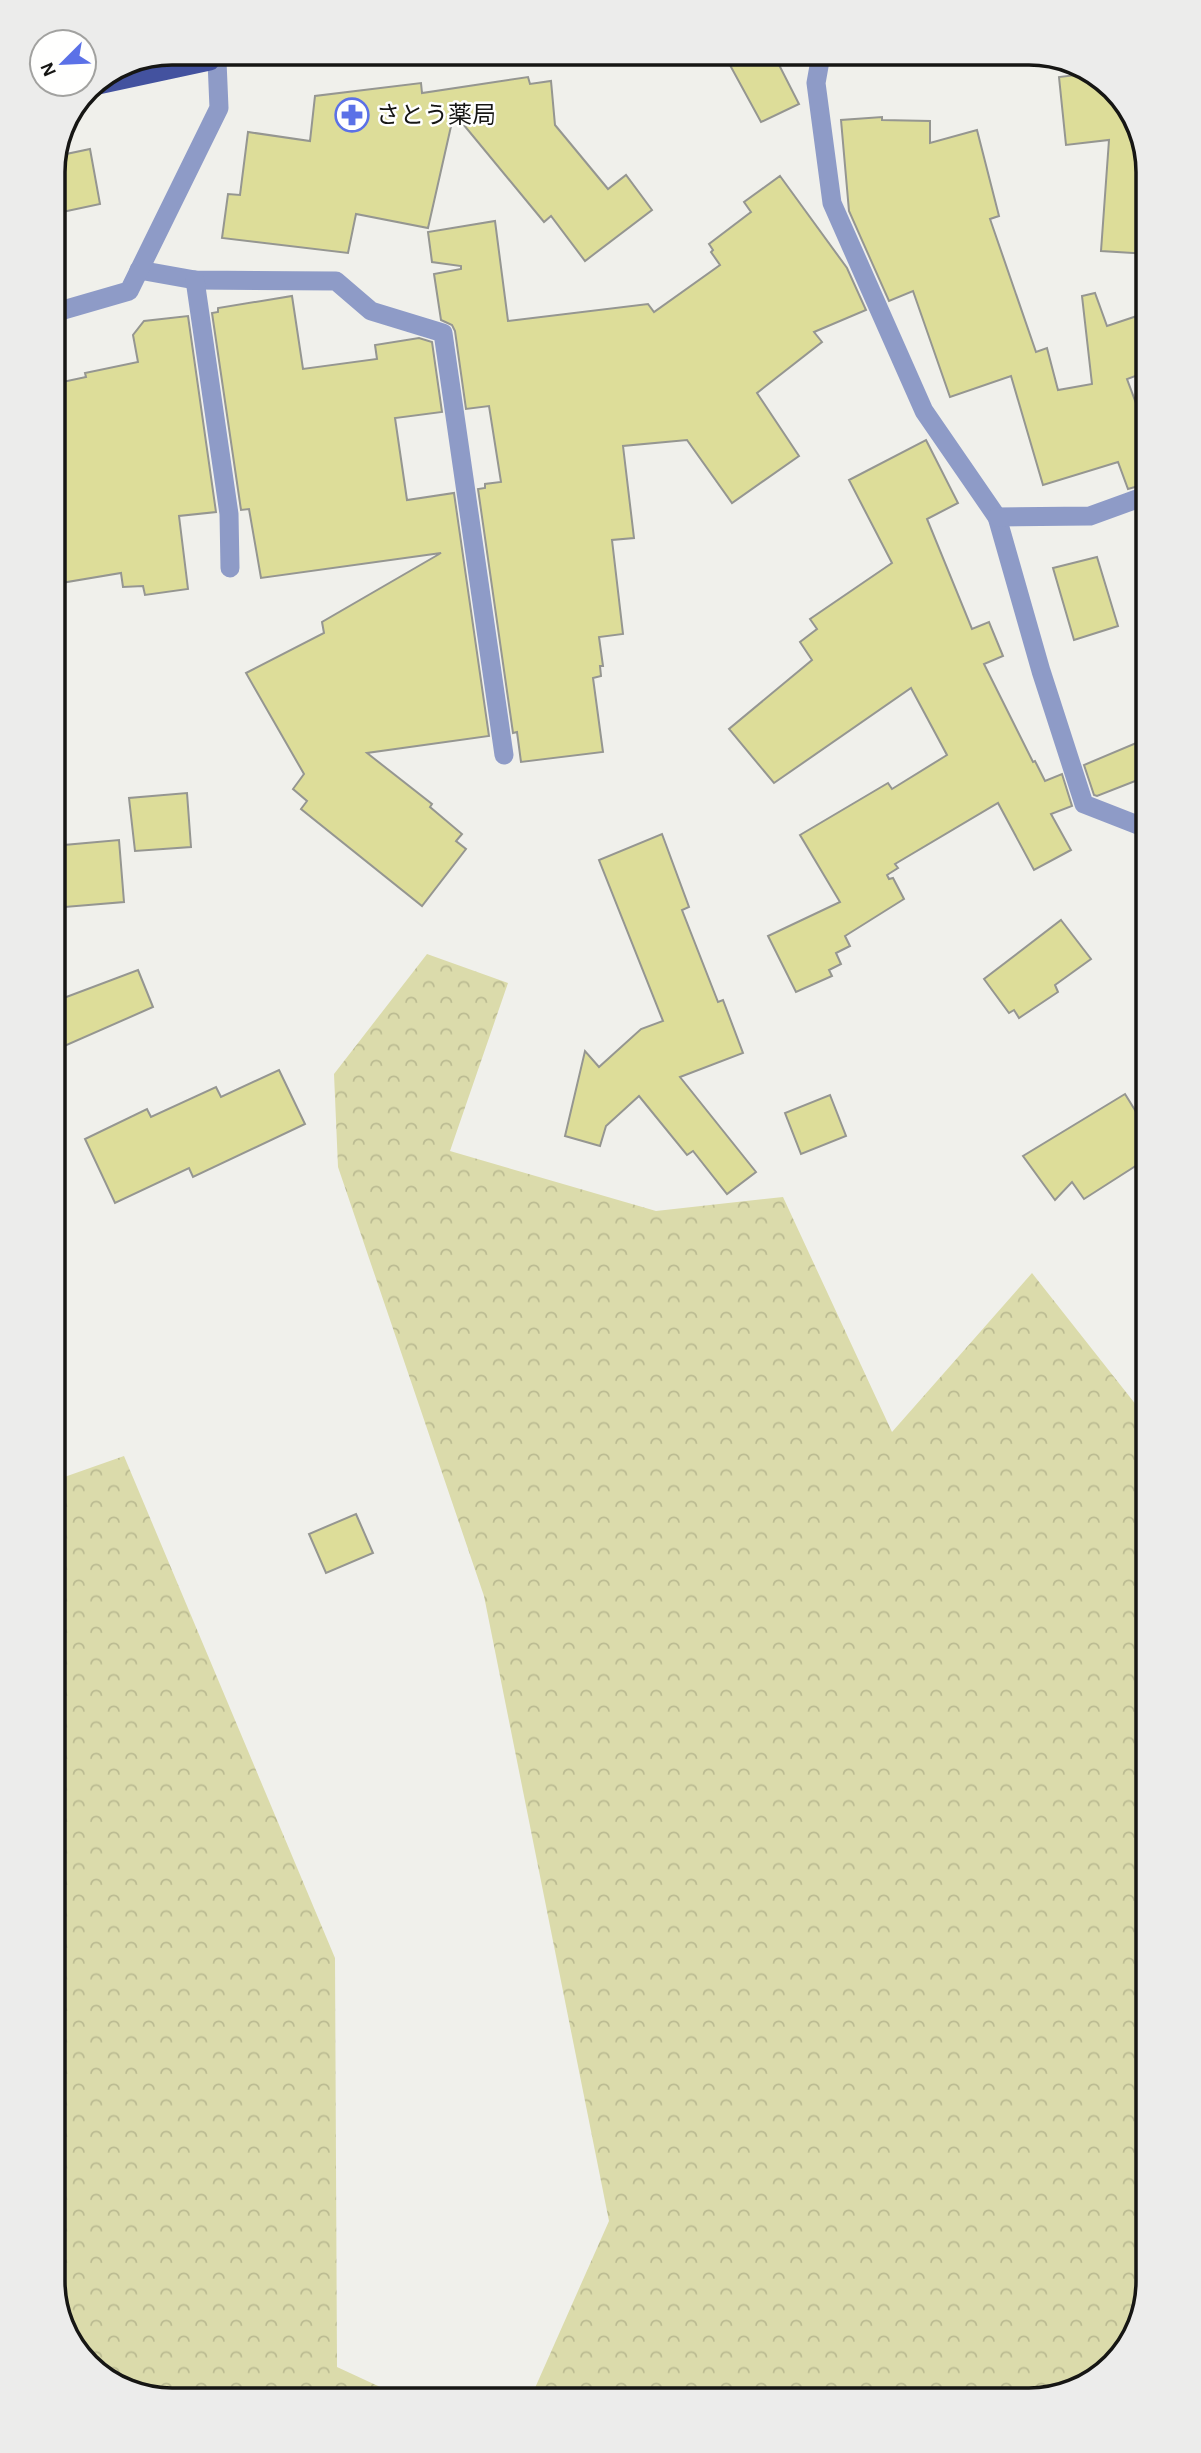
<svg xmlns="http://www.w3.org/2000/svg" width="1201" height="2453" font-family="'Alegreya Sans','Noto Sans JP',sans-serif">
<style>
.forest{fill:url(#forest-crowns)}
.building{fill:#dd9;stroke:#959691;stroke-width:2}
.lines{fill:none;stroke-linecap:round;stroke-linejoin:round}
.minor{stroke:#8e9bc7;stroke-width:19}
.primary{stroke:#43529f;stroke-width:19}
.labels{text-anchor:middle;stroke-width:5;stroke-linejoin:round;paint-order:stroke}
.poi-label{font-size:24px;fill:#161614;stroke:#fffffe;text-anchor:start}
.rim{fill:none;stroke:#161614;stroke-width:3.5}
</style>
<defs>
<pattern id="forest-crowns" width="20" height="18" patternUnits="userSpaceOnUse" patternTransform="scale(1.75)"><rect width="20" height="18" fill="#dbdbab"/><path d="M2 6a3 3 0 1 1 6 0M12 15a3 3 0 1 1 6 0" fill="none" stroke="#bbbb92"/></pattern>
</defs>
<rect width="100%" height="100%" fill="#f0f0eb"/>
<g class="forest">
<path d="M427 954 508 983 450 1151 656 1211 783 1197 892 1432 1032 1273 1148 1420V2282L1128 2348 1074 2392 531 2397 609 2221 484 1596 338 1167 334 1074Z"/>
<path d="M124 1456 335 1958 337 2367 404 2398 164 2400 105 2380 61 2326 53 2281V1481Z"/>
</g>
<g class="building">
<path d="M774 55 799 104 761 122 725 56Z"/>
<path d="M1092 73 1101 77 1140 127 1149 172V254L1101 251 1109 140 1066 145 1059 77Z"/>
<path d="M528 77 530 84 551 81 555 125 608 189 626 175 652 210 585 261 551 216 544 222 454 113 428 228 356 214 348 253 222 238 228 194 240 195 248 132 310 141 315 96 421 83 422 93Z"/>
<path d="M882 117V120L930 121V143L977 130 999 216 990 219 1036 352 1047 348 1058 390 1092 384 1082 296 1095 293 1107 326 1149 312V371L1127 379 1149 438V483L1128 489 1118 462 1043 485 1011 376 950 397 913 291 889 301 849 211 841 120Z"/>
<path d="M90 149 100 204 53 214V164L57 156Z"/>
<path d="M780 176 847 268 866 310 814 332 822 342 757 393 799 456 732 503 687 440 623 446 634 538 612 540 623 634 599 637 603 666H600L601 676 593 678 603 752 521 762 517 732 513 733 478 489 485 488V484L501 482 489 406 466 409 455 331 452 325 441 320 434 274 461 269V266L432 262 428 232 495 221 508 321 648 304 654 312 720 265 711 252 713 250 709 244 751 212 744 202Z"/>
<path d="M292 296 303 369 377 359 375 345 419 338 432 342 442 412 395 418 407 500 454 493 489 736 367 753 432 804 430 807 462 834 456 841 466 849 422 906 301 809 307 801 293 789 304 774 246 673 324 633 322 622 441 553 261 578 249 509 241 510 212 313 218 312V308Z"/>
<path d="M188 316 216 512 179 516 188 589 145 595 143 586 123 587 121 573 61 583 57 561H53V384L86 377 85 373 138 362 133 335 144 321Z"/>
<path d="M926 440 958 503 927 519 972 629 989 622 1003 656 984 664 1033 762 1035 761 1045 781 1062 774 1072 806 1051 814 1071 850 1034 870 998 803 895 864 898 868 887 875 889 879 893 878 904 899 845 936 850 946 836 953 841 964 829 970 832 976 796 992 768 936 840 902 800 835 888 783 892 789 947 755 911 688 774 783 729 729 812 660 800 642 817 629 810 619 892 563 849 480Z"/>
<path d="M1097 557 1118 626 1074 640 1053 568Z"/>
<path d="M1148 738V776L1097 796 1094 795 1084 765Z"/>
<path d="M187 793 191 847 135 851 129 798Z"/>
<path d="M662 834 689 907 682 910 718 1002 723 1000 743 1053 680 1077 756 1172 727 1194 693 1151 687 1155 639 1096 606 1126 600 1146 565 1136 585 1051 599 1067 641 1029 663 1021 599 860Z"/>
<path d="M119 840 124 902 53 908V846Z"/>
<path d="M1061 920 1091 959 1055 985 1058 992 1019 1018 1014 1010 1009 1013 984 979Z"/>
<path d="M138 970 153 1007 53 1051V1002Z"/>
<path d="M279 1070 305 1124 193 1177 189 1168 115 1203 85 1139 147 1109 151 1117 216 1087 221 1097Z"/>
<path d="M1125 1094 1148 1131V1158L1084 1199 1072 1182 1055 1200 1023 1156Z"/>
<path d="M830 1095 846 1136 801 1154 785 1113Z"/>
<path d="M356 1514 373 1553 326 1573 309 1534Z"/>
</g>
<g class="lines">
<g class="minor">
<path d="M821 55 816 83 832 203 924 411 997 517 1041 671 1084 804 1148 829"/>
<path d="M139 270 195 280 336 281 371 311 443 333 504 755"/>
<path d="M195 280 229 514 230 568"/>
<path d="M53 313 129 291 219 108 217 61"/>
<path d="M997 517 1090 516 1148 495"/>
</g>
<path class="primary" d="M89 87 210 61"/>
</g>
<defs>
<symbol id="pharmacy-ring" viewBox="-11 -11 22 22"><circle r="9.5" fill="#fffffe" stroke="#5b71e7" stroke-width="1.5"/><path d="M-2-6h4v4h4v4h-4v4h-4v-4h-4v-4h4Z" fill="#5b71e7"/></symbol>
</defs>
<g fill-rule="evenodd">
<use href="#pharmacy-ring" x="333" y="96" width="38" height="38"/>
</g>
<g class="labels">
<g class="poi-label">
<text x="376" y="123">さとう薬局</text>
</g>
</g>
<path d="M0 0H1201V2453H0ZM172 65H1029A107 107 0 0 1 1136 172V2281A107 107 0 0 1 1029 2388H172A107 107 0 0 1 65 2281V172A107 107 0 0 1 172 65Z" fill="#ececeb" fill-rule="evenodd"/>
<path class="rim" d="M172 65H1029A107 107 0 0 1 1136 172V2281A107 107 0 0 1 1029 2388H172A107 107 0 0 1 65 2281V172A107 107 0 0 1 172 65Z"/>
<g transform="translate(63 63) rotate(246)"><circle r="33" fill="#fffffe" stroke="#a2a2a0" stroke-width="2"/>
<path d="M0-5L12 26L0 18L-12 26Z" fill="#5b71e7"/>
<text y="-10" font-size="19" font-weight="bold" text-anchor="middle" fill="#161614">N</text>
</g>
</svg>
